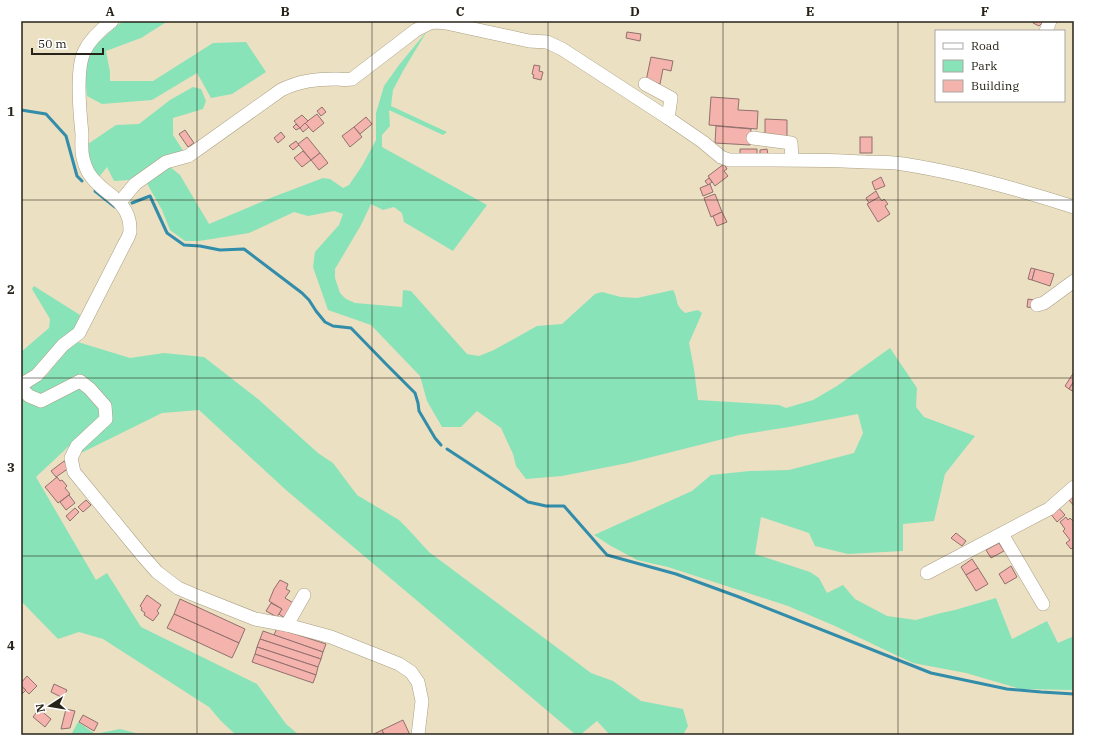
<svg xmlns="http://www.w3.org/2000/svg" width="1095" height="756" font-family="'IBM Plex Serif',serif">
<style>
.green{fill:#89e3b8}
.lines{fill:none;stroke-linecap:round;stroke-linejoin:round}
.stream{stroke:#318daa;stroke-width:3}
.building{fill:#f4b3ac;stroke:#91706d}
.minor-casing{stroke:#a99f83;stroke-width:14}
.minor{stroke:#fff;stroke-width:13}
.grid{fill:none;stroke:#272318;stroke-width:1;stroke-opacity:0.55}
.neatline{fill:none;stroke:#272318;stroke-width:1.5}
.grid-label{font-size:13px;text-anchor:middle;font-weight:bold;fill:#272318}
</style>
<rect width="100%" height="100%" fill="#ebe0c2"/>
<g class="green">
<path d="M123 21H168L141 38 106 51 110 72V81H153L213 43 246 42 266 72 232 94 211 98 197 73 152 100 102 104 87 96C86 84 84 72 87 61 90 47 112 30 123 21Z"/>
<path d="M427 31 403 71 393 90 391 106 447 132 443 135 389 110 390 126 382 135V147L487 205 458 244 453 251 404 222 402 213 394 207 383 210 371 204 361 225 335 269V278L340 293 346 299 355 303 402 307 403 290 411 291 467 354 479 356 494 350 537 326 562 324 595 294 602 292 621 297 637 298 673 290C679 300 674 304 685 313L698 310 702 313 689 343 694 369 698 400 779 405 786 408 813 400 837 386 890 348 917 388 916 407 924 417 975 436 945 474 934 521 903 524V551L848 554 815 546 809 533 761 517 755 554 810 572 819 578 827 593 843 585 855 599 887 616 916 620 941 613 955 610 996 598 1012 639 1047 621 1058 643 1074 636V690L1021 689 966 673 913 663 881 648 835 626 788 606 668 567 637 560 611 546 594 535 692 491 711 475 750 471 789 470 854 453 863 433 858 414 789 427 739 435 628 463 562 476 526 479 516 466 513 454 501 428 477 411 461 427H442L427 401 420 376 371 325 328 310 313 267 315 252 339 225 343 214 334 211 308 216 294 212 249 233 199 241H185L170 230 162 210 145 180 169 166 180 175 209 224 273 197 323 178 330 179 343 188 349 185 362 166 376 140V113L384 86 399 65Z"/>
<path d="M193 87 201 89 206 101 203 109 173 118V135L184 152 161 160 129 180 114 181 107 167 99 177 91 167 87 158 88 144 116 125 139 124 170 100Z"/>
<path d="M34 286 80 315 75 329 26 377 21 373V352L49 328 50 319 32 289Z"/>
<path d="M78 342 130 358 164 353 204 357 258 399 318 453 333 463 357 495 399 520 407 528 429 552 591 673 613 681 641 701 683 709 688 726 683 735H610L597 721 580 735H576L286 490 199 410 162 413 77 455 69 446 36 477 96 580 107 573 141 627 257 684 286 724 299 735H236L221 721 209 707 103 639 79 632 58 639 21 601V393L47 375 66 349Z"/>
<path d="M78 722 95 734 120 729 143 735H72V733Z"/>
</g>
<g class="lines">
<g class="stream">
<path d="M21 110 46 114 66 136 77 176 82 181"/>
<path d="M95 191 115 207"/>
<path d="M132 203 150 196 167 233 184 245 200 246 220 250 244 249 302 293 309 300 316 311 325 322 333 326 351 328 386 364 415 393 418 403 419 411 435 438 441 445"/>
<path d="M447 449 528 502 546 506H564L607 555 676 574 739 597 931 673 1007 689 1041 692 1074 694"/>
</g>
</g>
<g class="building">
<path d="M1034 21H1044L1039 26 1033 23Z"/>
<path d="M627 32 641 34 640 41 626 38Z"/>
<path d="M651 57 673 61 671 71 663 69 660 84 646 81Z"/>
<path d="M534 65 540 66 539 71 543 72 541 80 533 78 534 75 532 74Z"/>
<path d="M711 97 739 99 738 110 758 111 757 129 709 125Z"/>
<path d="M322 107 326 112 321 116 317 111Z"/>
<path d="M317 114 324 123 313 132 305 123Z"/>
<path d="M302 115 308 121 300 128 294 121Z"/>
<path d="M366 117 372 124 360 134 354 127Z"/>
<path d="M765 119 787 120V136L765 135Z"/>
<path d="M305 123 309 127 303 132 300 128Z"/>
<path d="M296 124 300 128 296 130 293 127Z"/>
<path d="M716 126 751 129 750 145 715 143Z"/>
<path d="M354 127 362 137 350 147 342 136Z"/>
<path d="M185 130 194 143 188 147 179 134Z"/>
<path d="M281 132 285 137 278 143 274 138Z"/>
<path d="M307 137 320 153 311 160 298 144Z"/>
<rect x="860" y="137" width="12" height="16"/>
<path d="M296 141 299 145 293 150 289 146Z"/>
<path d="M740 149H757V155L740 156Z"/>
<path d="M767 149 768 155H760V150Z"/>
<path d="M303 151 311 160 302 167 294 158Z"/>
<path d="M320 153 328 163 319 170 311 160Z"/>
<path d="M724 164 727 169 724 171 728 176 715 186 708 176Z"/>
<path d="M881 177 885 186 875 190 872 182Z"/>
<path d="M709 178 712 182 708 185 705 181Z"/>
<path d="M710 184 713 192 703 196 700 188Z"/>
<path d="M876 191 879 197 869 203 866 198Z"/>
<path d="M715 194 722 212 711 217 704 198Z"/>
<path d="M879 197 882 201 884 199 888 204 885 206 890 214 878 222 867 204Z"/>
<path d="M722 212 727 222 717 226 713 216Z"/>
<path d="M1031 268 1035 269 1032 280 1028 279Z"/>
<path d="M1035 269 1054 274 1050 286 1032 280Z"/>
<path d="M1028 299 1034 300V308L1027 307Z"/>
<path d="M1074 372V381L1069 389 1065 386Z"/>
<path d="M1074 381V392L1069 389Z"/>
<path d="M64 461 69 468 56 477 51 471Z"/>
<path d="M57 477 60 481 62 480 67 486 65 488 70 494 58 503 45 487Z"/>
<path d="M69 495 75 503 66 510 60 502Z"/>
<path d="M1074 496V506L1069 500Z"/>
<path d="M86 500 91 505 83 512 78 507Z"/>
<path d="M1058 507 1065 515 1057 522 1050 513Z"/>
<path d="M75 508 79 512 70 521 66 516Z"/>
<path d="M1066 517 1068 520 1070 518 1073 521H1074V547L1071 549 1066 543 1070 540 1063 531 1065 529 1060 522Z"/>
<path d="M956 533 966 541 962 546 951 538Z"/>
<path d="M999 543 1004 551 991 558 986 550Z"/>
<path d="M972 559 978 568 966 575 961 567Z"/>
<path d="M1011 566 1017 577 1005 584 999 574Z"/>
<path d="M978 568 988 584 976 591 966 575Z"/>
<path d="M280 580 288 584 286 589 290 591 285 598 295 604 286 619 279 614 282 609 269 601 274 589Z"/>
<path d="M147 595 161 605 157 611 159 613 153 621 144 615 145 613 141 610 142 608 140 606Z"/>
<path d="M180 599 245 629 239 643 174 614Z"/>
<path d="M271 603 282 609 277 617 266 611Z"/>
<path d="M174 614 239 643 232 658 167 628Z"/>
<path d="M277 628 326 644 323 652 274 635Z"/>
<path d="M263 631 323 652 321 659 260 639Z"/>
<path d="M260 639 321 659 318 667 257 647Z"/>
<path d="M257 647 318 667 316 675 255 654Z"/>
<path d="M255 654 316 675 313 683 252 662Z"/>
<path d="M27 676 37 686 29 694 21 686V683Z"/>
<path d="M54 684 67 690 63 698 51 692Z"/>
<path d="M21 686 26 690 21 695Z"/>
<path d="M39 709 51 719 45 727 33 717Z"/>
<path d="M66 709 75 711 70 728 61 729Z"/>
<path d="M83 715 98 723 94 731 79 722Z"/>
<path d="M403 720 410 735H384L382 730Z"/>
<path d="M382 730 384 735H372Z"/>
</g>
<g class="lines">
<defs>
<g id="minor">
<path d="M1046 31 1050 21"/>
<path d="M645 84 671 98 668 118"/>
<path d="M753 138 791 143 792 159"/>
<path d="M120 202 135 184 166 162 188 156 194 152 281 90C299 81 316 79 336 79 341 79 346 80 352 79L416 30 430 23 436 22 446 23 529 41 547 42 562 49 668 118 703 142 721 157 729 160C775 160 820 159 866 162 878 162 891 162 903 164 961 173 1018 189 1074 207"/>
<path d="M1037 305 1044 303 1074 281"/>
<path d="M21 385 37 375 63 345 79 333 125 243C127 240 129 236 130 232 130 228 130 224 129 220 123 196 100 193 88 172 86 168 84 163 83 158 81 150 82 142 82 134 80 115 76 69 84 52 90 39 100 30 112 21"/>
<path d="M21 388 29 396 41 401 80 381 90 389 105 406 106 419 77 446 71 458 74 472 142 555 157 572 178 588 192 594 255 619 287 625 331 637 399 664 411 672 418 682 422 701 418 735"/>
<path d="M1002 534 1043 604"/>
<path d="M927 573 1041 513 1049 509 1074 487"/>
<path d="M287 625 304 595"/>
</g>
</defs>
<use href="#minor" class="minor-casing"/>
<use href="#minor" class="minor"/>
</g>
<path class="grid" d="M197 21V735M372 21V735M548 21V735M723 21V735M898 21V735M21 200H1074M21 378H1074M21 556H1074"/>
<rect width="1095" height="756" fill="none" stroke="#ffffff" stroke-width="44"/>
<rect x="935" y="30" width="130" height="72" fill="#ffffff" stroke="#a9a7a3"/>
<rect x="943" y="43" width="20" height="6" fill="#ffffff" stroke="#a9a7a3"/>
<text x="971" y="50" font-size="12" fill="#272318">Road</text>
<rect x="943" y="60" width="20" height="12" fill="#89e3b8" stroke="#a9a7a3"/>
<text x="971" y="70" font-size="12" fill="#272318">Park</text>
<rect x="943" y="80" width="20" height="12" fill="#f4b3ac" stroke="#a9a7a3"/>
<text x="971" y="90" font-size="12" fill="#272318">Building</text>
<g transform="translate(50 706) rotate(258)" stroke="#ffffff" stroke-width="3" paint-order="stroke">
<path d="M0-3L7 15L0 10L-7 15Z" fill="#272318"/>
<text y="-6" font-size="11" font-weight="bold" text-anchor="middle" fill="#272318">N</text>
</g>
<path d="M32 48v6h71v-6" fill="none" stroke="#272318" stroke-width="2"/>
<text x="38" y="48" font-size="12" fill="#272318" stroke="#ffffff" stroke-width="3" paint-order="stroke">50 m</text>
<rect x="22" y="22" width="1051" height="712" class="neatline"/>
<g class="grid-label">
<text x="110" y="16">A</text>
<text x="285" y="16">B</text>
<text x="460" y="16">C</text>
<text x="635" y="16">D</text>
<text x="810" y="16">E</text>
<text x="985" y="16">F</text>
<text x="11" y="116">1</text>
<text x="11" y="294">2</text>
<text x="11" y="472">3</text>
<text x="11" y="650">4</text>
</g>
</svg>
